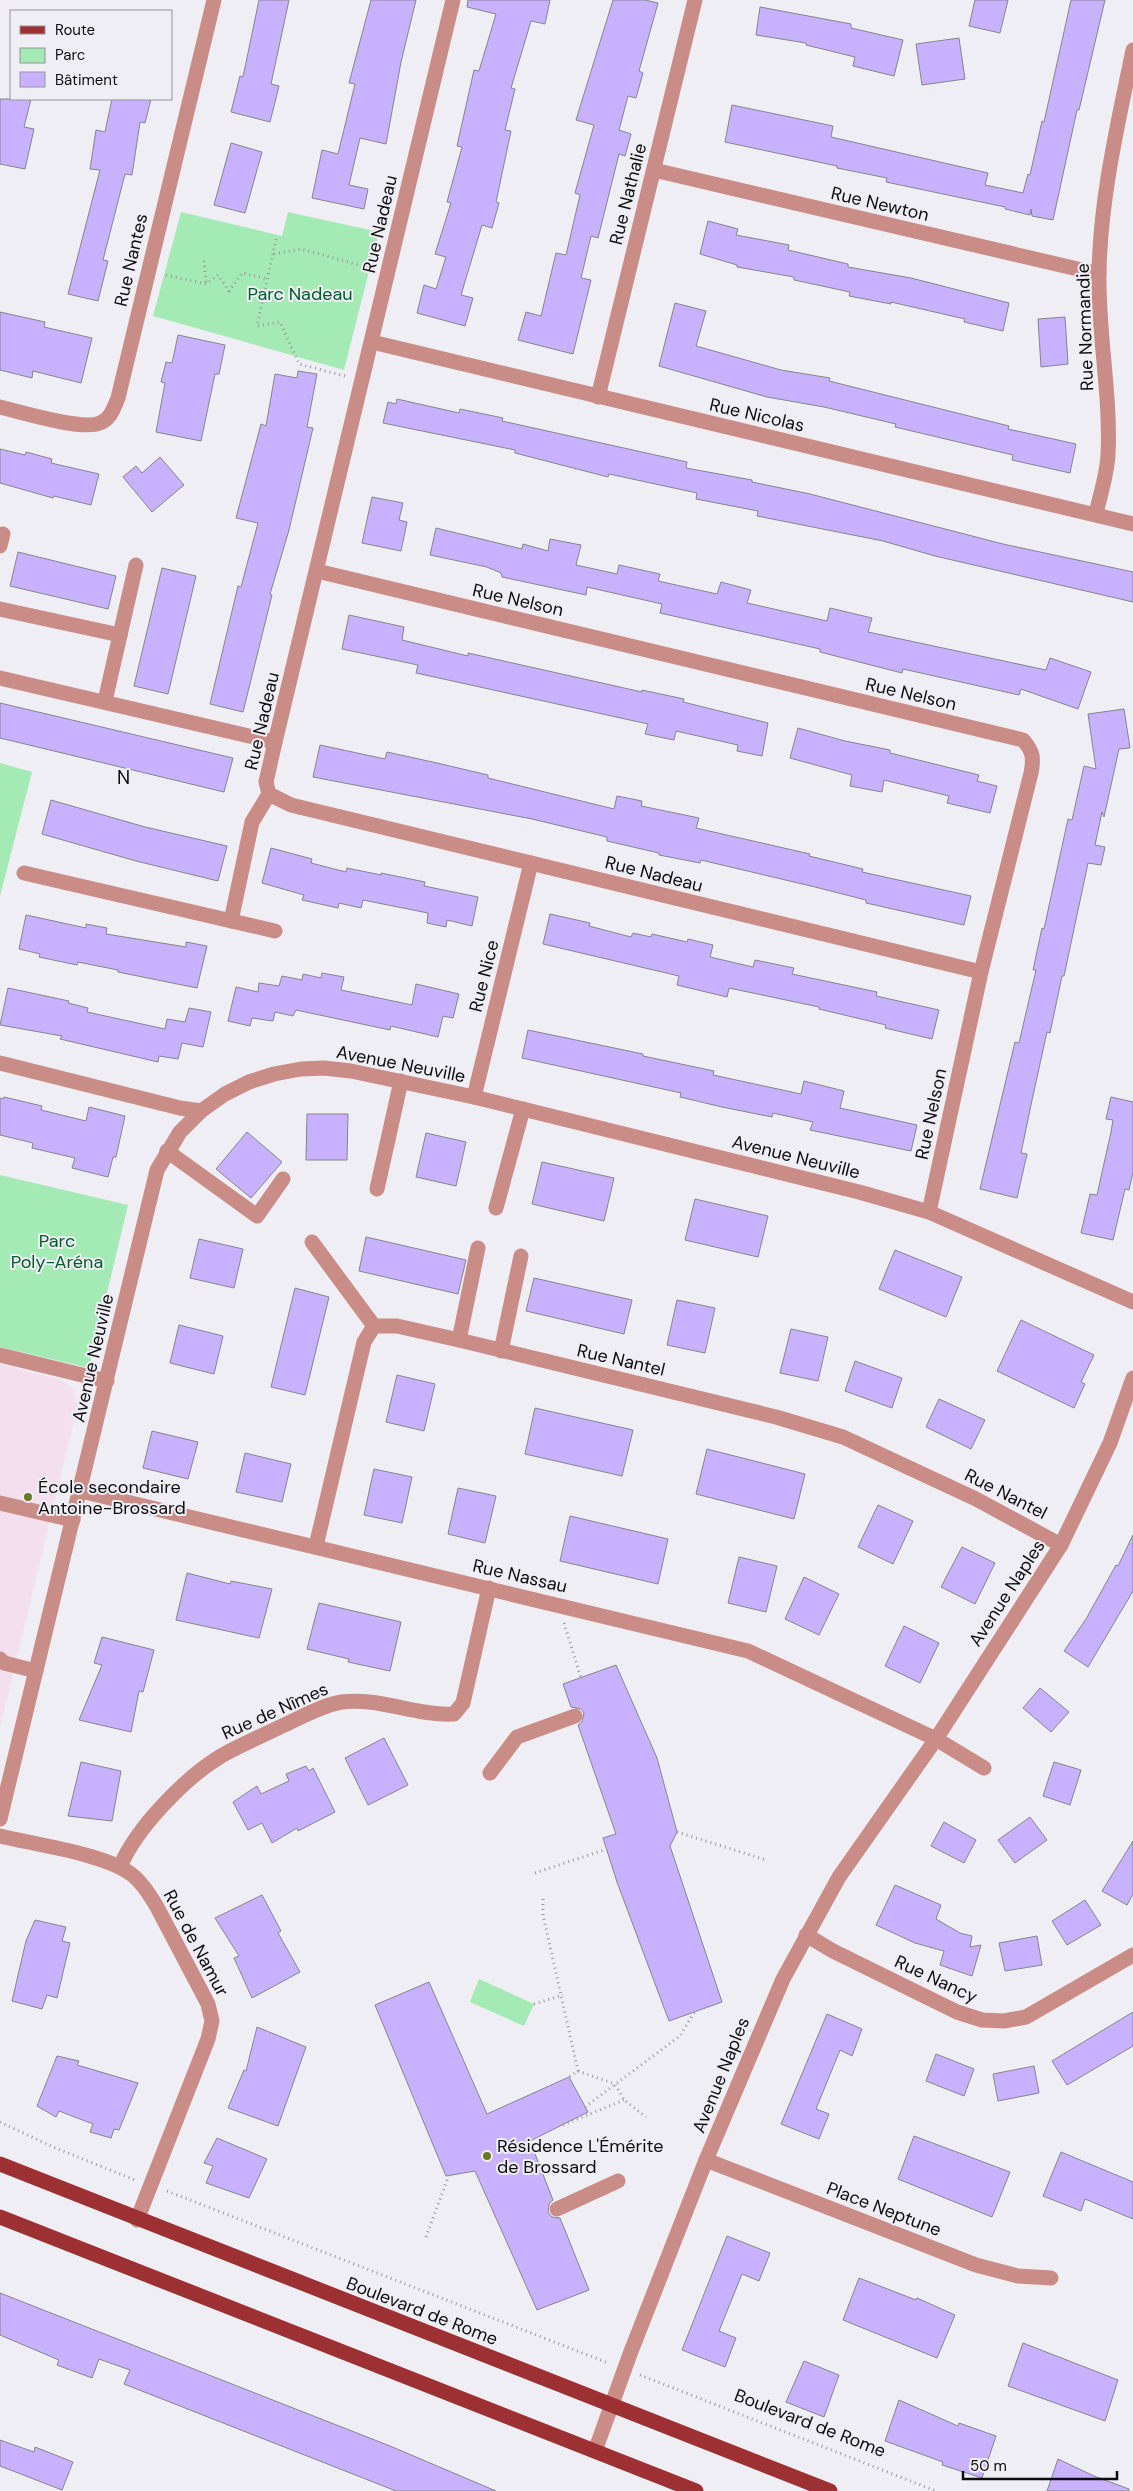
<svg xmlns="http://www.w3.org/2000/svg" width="1133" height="2491" font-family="'DM Sans',sans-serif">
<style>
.education{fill:#f3dfed}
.green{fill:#a3eab4}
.building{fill:#c8b2ff;stroke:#85848a}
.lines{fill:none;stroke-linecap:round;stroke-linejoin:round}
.path{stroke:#99989d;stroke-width:3;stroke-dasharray:1 4;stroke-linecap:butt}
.minor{stroke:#c98c87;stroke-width:15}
.major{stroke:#9c3032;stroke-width:15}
.path-bridge{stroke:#99989d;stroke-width:3;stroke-dasharray:1 4;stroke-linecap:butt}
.poi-dot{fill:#6b7825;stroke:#f0eef5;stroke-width:2}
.labels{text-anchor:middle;stroke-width:4;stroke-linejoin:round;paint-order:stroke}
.street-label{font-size:18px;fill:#0d0d0f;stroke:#f0eef5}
.park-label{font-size:18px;fill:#005b29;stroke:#f0eef5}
.poi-label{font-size:18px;fill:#0d0d0f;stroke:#f0eef5;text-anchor:start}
.neighbourhood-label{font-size:19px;letter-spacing:1px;fill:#0d0d0f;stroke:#f0eef5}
</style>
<rect width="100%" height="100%" fill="#f0eef5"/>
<path class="education" d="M0 1364 59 1379 76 1390 74 1394 78 1404 0 1728Z"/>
<g class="green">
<path d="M181 212 282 236 288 212 379 232 344 370 153 316Z"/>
<path d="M0 763 32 772 0 896Z"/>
<path d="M0 1175 128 1205 89 1368 0 1347Z"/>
<path d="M479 1979 534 2004 524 2026 470 2002Z"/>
</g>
<g class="building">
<path d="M259 0H289L271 84 279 86 270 122 231 112 240 76 243 77Z"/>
<path d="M371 0H416L401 62 386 144 360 138 349 185 368 189 364 209 312 198 322 150 338 154 355 84 349 83Z"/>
<path d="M468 0H550L545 24 531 21 511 88 515 89 505 130 511 131 496 202 499 203 492 228 482 225 461 295 473 298 465 326 417 313 424 285 436 289 446 257 435 254 451 203 447 202 462 147 457 146 474 70 479 71 496 14 467 7Z"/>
<path d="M613 0H645L658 3 639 71 643 73 636 98 628 96 619 130 631 134 625 156 619 154 598 238 591 236 581 278 591 280 573 354 518 340 526 312 541 316 556 253 566 255 580 195 575 193 594 125 576 120Z"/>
<path d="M975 0H1008L1000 33 969 26Z"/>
<path d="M1071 0H1105L1079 110H1077L1053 220 1032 216 1031 209 1030 215 1005 209V207L886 182 887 178 837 168V166L725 142 732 105 833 126 831 137 988 173 985 185 1023 193 1028 174 1030 175 1042 121 1044 122Z"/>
<path d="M760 7 851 24V28L903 40 894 76 853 66 855 57 806 45V43L756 35Z"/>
<path d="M959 38 965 79 922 85 916 44Z"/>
<path d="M0 99H31L24 127 34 129 25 169 0 164Z"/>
<path d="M112 99H151L145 123 140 122 132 175 125 174 103 260 108 261 98 301 68 294 100 170 90 169 96 130 105 132Z"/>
<path d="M231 143 262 152 245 213 214 205Z"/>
<path d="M708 221 738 229 736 235 789 245 788 250 848 264V267L911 278 1009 303 1003 331 964 322 965 319 891 302V304L849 296 850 292 794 280V277L737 267V265L700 254Z"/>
<path d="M675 303 706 311 696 346 781 370 830 378 829 381 1009 426 1008 429 1076 444 1070 473 1012 460 1013 455 895 427 896 424 824 407 767 397 659 366Z"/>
<path d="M0 312 45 322 44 327 92 338 81 383 33 371 32 378 0 370Z"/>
<path d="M1065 317 1068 364 1041 367 1038 319Z"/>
<path d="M178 335 225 345 219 374H215L201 441 156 432 165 383 161 382 166 362 172 363Z"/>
<path d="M298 371 317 374 307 427 313 428 289 530 270 594 272 595 243 712 210 704 238 586 241 587 258 523 236 518 261 424 266 426 275 374 297 378Z"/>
<path d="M397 399 459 413 460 409 503 418 502 421 687 462 686 468 752 480V482L810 494 1003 544 1133 572V602L935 556 883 541 757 516 758 511 696 499 697 493 609 474 608 477 515 453V450L383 423 388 402 396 404Z"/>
<path d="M0 449 25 455 26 452 52 459 51 463 99 474 91 505 54 496 53 498 0 483Z"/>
<path d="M160 457 184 485 152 512 123 477 136 466 142 473Z"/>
<path d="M372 497 403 503 399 520 407 522 401 551 362 543Z"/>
<path d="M436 528 522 549 523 544 548 551 550 539 581 545 576 565 617 574 619 565 660 574 658 581 717 594 721 582 751 590 747 603 827 621 830 608 872 618 868 632 1046 670 1050 658 1091 672 1078 709 1021 689 1019 695 903 669 902 673 820 652V649L660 613 662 604 587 587 586 595 502 577 501 573 487 567 430 555Z"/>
<path d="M18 552 116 576 108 609 10 586Z"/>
<path d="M162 568 196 576 168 694 134 686Z"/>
<path d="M349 615 404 627 402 640 468 656V653L642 692V690L684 699 683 702 768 723 762 756 737 751 738 745 676 731 674 740 645 734 648 724 416 673 418 665 342 649Z"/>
<path d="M0 703 233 758 224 792 0 738Z"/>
<path d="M1124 709 1130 748 1119 749 1104 817 1102 812 1095 845 1105 847 1101 865 1088 863 1064 976H1062L1050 1033 1047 1032 1032 1100 1021 1153 1027 1154 1017 1198 980 1189 1015 1042 1019 1043 1036 970H1033L1042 928 1044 929 1068 819 1072 820 1084 766 1096 769 1088 714Z"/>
<path d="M798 728 845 741 890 750V753L979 775 977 781 997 786 990 813 947 803 949 796 884 780 882 792 850 786 852 775 790 758Z"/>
<path d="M320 745 385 759 387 752 437 763 488 775V778L614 809 617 796 642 801 641 806 699 818 696 828 810 854 809 856 863 869 862 872 971 896 964 925 866 903V900L815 887 701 860 700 863 659 855V853L607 841V837L532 819 313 777Z"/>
<path d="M51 800 145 827 227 846 218 881 136 861 42 834Z"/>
<path d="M271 848 312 859 311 863 346 872 347 868 381 875V873L425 882 424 886 478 897 472 926 447 920 446 927 427 923 428 913 363 900 361 908 339 903 338 908 302 900 304 895 262 883Z"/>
<path d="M550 914 590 923 589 926 631 937 633 933 651 937 652 934 687 942 688 939 713 945 710 957 753 967 755 960 794 968 792 974 877 992 876 996 939 1010 932 1039 885 1028 886 1025 819 1009V1007L729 988 727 997 677 985 679 976 543 944Z"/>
<path d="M26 915 86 928V924L107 928 106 934 186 947V942L207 946 197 988 118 972V970L78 962 77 965 39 957 40 954 19 949Z"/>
<path d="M322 973 344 977 341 990 412 1005 416 984 459 994 453 1018 443 1016 438 1037 391 1026 390 1030 296 1010 293 1016 275 1012 273 1021 252 1018 250 1026 228 1021 236 987 258 992 259 983 279 986 282 976 302 980 303 974 321 978Z"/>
<path d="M8 988 69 1001 68 1003 88 1008 87 1012 165 1029 167 1019 185 1022 189 1008 211 1012 203 1047 182 1043 178 1059 159 1056 158 1062 60 1039 62 1036 0 1025Z"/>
<path d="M528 1030 643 1054V1056L714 1071 713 1075 801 1094 804 1081 844 1091 840 1108 917 1125 911 1151 810 1130 813 1122 773 1113 772 1117 722 1107 680 1097 681 1093 522 1058Z"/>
<path d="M4 1097 42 1106 41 1110 86 1121 89 1107 125 1116 116 1157H113L108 1177 72 1168 75 1158 32 1148 33 1143 0 1135V1098L3 1099Z"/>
<path d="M1111 1097 1133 1102V1172L1129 1190 1125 1189 1113 1240 1081 1233 1090 1194 1097 1195 1111 1132 1113 1120 1106 1119Z"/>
<path d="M307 1114H348L347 1160H306Z"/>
<path d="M247 1132 282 1162 251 1198 216 1169Z"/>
<path d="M426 1133 466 1142 456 1186 416 1177Z"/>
<path d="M542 1162 614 1178 604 1221 532 1204Z"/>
<path d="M695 1199 768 1216 758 1257 685 1240Z"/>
<path d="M366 1237 466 1260 458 1294 359 1271Z"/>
<path d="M199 1239 243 1249 234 1288 190 1278Z"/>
<path d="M895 1250 962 1277 946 1317 879 1289Z"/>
<path d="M534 1278 632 1300 624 1334 526 1311Z"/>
<path d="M295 1288 329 1297 305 1395 271 1387Z"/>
<path d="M677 1300 715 1308 705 1353 667 1345Z"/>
<path d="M1021 1320 1094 1355 1081 1382 1085 1384 1074 1408 997 1371Z"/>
<path d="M179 1325 223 1336 214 1374 170 1363Z"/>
<path d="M791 1329 828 1337 818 1381 780 1373Z"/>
<path d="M855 1361 902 1378 892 1408 845 1391Z"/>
<path d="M397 1375 435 1384 424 1431 386 1422Z"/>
<path d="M939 1399 985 1420 971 1449 926 1427Z"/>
<path d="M535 1408 633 1430 622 1476 525 1454Z"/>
<path d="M152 1431 198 1442 188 1479 143 1468Z"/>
<path d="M707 1449 805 1474 794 1519 696 1494Z"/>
<path d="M245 1453 291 1464 282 1502 236 1492Z"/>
<path d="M374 1469 412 1477 402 1523 364 1515Z"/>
<path d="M458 1488 496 1496 485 1543 448 1534Z"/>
<path d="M878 1505 913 1521 893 1564 858 1547Z"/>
<path d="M570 1516 668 1539 658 1584 560 1561Z"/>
<path d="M1133 1535V1591L1088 1667 1064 1651 1086 1619 1116 1565 1118 1566Z"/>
<path d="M962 1547 995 1563 975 1604 941 1587Z"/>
<path d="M739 1557 777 1566 766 1612 728 1603Z"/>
<path d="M187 1573 230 1584 231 1581 272 1589 259 1638 176 1620Z"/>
<path d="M804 1577 839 1594 819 1635 785 1619Z"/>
<path d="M319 1603 401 1622 390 1671 348 1662 349 1659 307 1649Z"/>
<path d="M904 1626 939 1643 920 1683 885 1666Z"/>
<path d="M102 1637 154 1650 143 1692 139 1691 131 1732 79 1720 102 1665 94 1663Z"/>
<path d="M616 1665 657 1758 677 1832 670 1846 722 2002 669 2021 617 1882 603 1838 616 1834 578 1725 582 1722 584 1713 581 1709 571 1707 563 1684Z"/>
<path d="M1040 1688 1069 1712 1051 1732 1023 1708Z"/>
<path d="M384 1738 408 1785 368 1805 345 1758Z"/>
<path d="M81 1762 121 1771 112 1821 68 1816Z"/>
<path d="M1054 1762 1081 1770 1070 1805 1043 1796Z"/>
<path d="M306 1766 309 1771 313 1768 335 1812 298 1831 297 1828 272 1843 262 1823 248 1830 233 1802 257 1786 261 1794 289 1781 286 1774Z"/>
<path d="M1030 1817 1047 1840 1015 1863 998 1840Z"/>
<path d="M944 1822 976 1840 964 1863 931 1846Z"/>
<path d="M1133 1841V1894L1127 1905 1102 1891Z"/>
<path d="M895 1885 941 1905 936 1919 960 1933 972 1936 970 1947 981 1945 972 1976 940 1965 944 1951 915 1943 876 1925Z"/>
<path d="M262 1895 281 1931 278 1933 300 1972 252 1998 234 1958 239 1956 215 1918Z"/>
<path d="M1085 1900 1101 1925 1067 1945 1052 1921Z"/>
<path d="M35 1920 66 1927 62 1941 70 1943 57 1998 47 1995 42 2009 12 2001 26 1941Z"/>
<path d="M1037 1936 1042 1965 1005 1971 999 1943Z"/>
<path d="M429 1982 487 2114 569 2077 588 2112 530 2141 553 2200 549 2204 548 2212 552 2217 560 2218 589 2290 537 2310 475 2171 446 2176 375 2005Z"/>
<path d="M1133 2012V2046L1067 2085 1052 2061Z"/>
<path d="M827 2014 862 2029 852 2056 840 2050 816 2109 829 2114 819 2139 781 2124Z"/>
<path d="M257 2027 306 2047 278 2126 228 2108 244 2070 246 2071Z"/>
<path d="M936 2054 974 2069 964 2096 926 2081Z"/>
<path d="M57 2056 79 2061 77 2065 138 2083 119 2130 114 2129 111 2138 90 2132 93 2124 59 2111 56 2117 37 2106Z"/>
<path d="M1034 2066 1039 2093 998 2101 993 2074Z"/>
<path d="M914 2136 1010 2172 992 2217 898 2179Z"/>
<path d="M217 2138 267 2159 249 2198 206 2183 213 2166 204 2163Z"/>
<path d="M1061 2152 1133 2182V2219L1085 2199 1081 2211 1043 2196Z"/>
<path d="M727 2236 770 2253 759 2281 742 2274 719 2331 736 2338 725 2367 682 2350Z"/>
<path d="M859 2278 916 2300 917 2298 955 2315 937 2358 843 2320Z"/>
<path d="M0 2293 390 2446 496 2491H396L124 2384 130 2370 99 2359 92 2378 57 2365 59 2360 0 2335Z"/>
<path d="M1023 2343 1118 2380 1105 2421 1008 2386Z"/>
<path d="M804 2361 839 2375 824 2417 786 2402Z"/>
<path d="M899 2400 958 2426 959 2423 996 2436 982 2478 942 2465 943 2462 885 2441Z"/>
<path d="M0 2440 34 2452 35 2447 73 2462 62 2490 0 2466Z"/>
<path d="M1058 2459 1094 2476 1129 2489V2491H1047Z"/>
</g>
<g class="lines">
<g class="path">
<path d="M276 239 257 326 280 322 299 364 345 376"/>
<path d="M274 254 301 249 370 268"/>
<path d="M204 261 206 284"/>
<path d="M166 275 206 284 218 275 229 291 242 273 268 279"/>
<path d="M564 1623 581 1678"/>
<path d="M677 1832 766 1860"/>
<path d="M535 1873 607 1849"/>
<path d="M543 1899V1915L578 2071 569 2077"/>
<path d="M534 2004 563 1995"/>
<path d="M578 2071 615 2084 624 2100 646 2117"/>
<path d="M0 2122 53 2147 135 2180"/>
<path d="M563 2125 624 2100"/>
<path d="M167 2191 608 2363"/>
<path d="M426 2237 449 2175"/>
<path d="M640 2375 936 2491"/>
</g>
<g class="minor">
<path d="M453 0 275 742 266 782 269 794 291 805 981 972"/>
<path d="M654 170 1099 274"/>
<path d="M372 342 1133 524"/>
<path d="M598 397 695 0"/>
<path d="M0 407C21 412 82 431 100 423 111 419 114 407 118 398L214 0"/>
<path d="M1096 514C1100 495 1107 475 1108 455 1111 395 1098 335 1099 274 1100 199 1118 123 1133 50"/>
<path d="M0 546 3 534"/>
<path d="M317 571 1023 740C1033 751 1034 758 1031 773L981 972 929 1212"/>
<path d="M0 609 120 635 105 701"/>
<path d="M120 635 136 565"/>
<path d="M0 678 275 742"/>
<path d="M24 873 275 931"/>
<path d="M231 921 252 822 269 794"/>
<path d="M0 1063 180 1108 201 1111"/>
<path d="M474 1097 531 863"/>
<path d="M167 1151 257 1216 283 1179"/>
<path d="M377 1189 401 1081"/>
<path d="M496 1208 523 1109"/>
<path d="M312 1242 374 1326"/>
<path d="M459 1340 478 1248"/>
<path d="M501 1351 521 1256"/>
<path d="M0 1355 107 1381"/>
<path d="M81 1491 748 1651 936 1739 984 1768"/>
<path d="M0 1503 73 1520"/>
<path d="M316 1546 364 1342 374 1326H397L459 1340 776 1417 843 1437 976 1499 1061 1545"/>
<path d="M0 1659 4 1663 36 1671"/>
<path d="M490 1773 517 1737 575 1716"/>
<path d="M0 1819 157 1170 180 1132 201 1111 225 1094 249 1082 274 1074 301 1069 324 1068 351 1071 474 1097 859 1192 929 1212 1133 1302"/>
<path d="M0 1836C33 1844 105 1854 131 1874 142 1882 150 1895 157 1907L208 2004 212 2021 208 2039 137 2220"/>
<path d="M120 1867C136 1828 185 1778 221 1756 240 1745 262 1736 282 1726 300 1718 322 1705 342 1702 379 1697 416 1716 454 1714L463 1703 489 1588"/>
<path d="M806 1935 833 1951 957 2012 982 2020 1004 2021 1026 2017 1133 1955"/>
<path d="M706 2160 976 2265 1018 2276 1051 2278"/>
<path d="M557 2209 618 2181"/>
<path d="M595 2451 630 2354 706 2160 783 1979 839 1877 936 1739 1061 1545 1110 1443 1133 1378"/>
</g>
<g class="major">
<path d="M0 2164 830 2491"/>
<path d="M0 2217 696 2491"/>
</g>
<path class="path-bridge" d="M585 2107 680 2036 695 2011"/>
</g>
<g class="poi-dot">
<circle cx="28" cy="1497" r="5"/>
<circle cx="487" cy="2156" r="5"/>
</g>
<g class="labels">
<g class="street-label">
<text transform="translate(628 194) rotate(-76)" y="6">Rue Nathalie</text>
<text transform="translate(880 204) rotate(13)" y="6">Rue Newton</text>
<text transform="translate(380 224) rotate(-77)" y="6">Rue Nadeau</text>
<text transform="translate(131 260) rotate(-77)" y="6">Rue Nantes</text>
<text transform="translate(1085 327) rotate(-92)" y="6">Rue Normandie</text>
<text transform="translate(757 415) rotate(13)" y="6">Rue Nicolas</text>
<text transform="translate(518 600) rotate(13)" y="6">Rue Nelson</text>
<text transform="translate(911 694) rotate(13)" y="6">Rue Nelson</text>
<text transform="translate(262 721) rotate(-77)" y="6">Rue Nadeau</text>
<text transform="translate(654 874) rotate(14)" y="6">Rue Nadeau</text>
<text transform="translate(484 976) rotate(-76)" y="6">Rue Nice</text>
<text transform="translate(401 1064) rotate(11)" y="6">Avenue Neuville</text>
<text transform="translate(931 1114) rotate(-78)" y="6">Rue Nelson</text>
<text transform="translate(796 1157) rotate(14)" y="6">Avenue Neuville</text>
<text transform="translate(93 1358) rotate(-77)" y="6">Avenue Neuville</text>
<text transform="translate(621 1360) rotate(13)" y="6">Rue Nantel</text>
<text transform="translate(1006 1494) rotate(27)" y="6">Rue Nantel</text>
<text transform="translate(520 1576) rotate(13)" y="6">Rue Nassau</text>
<text transform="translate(1007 1593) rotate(-57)" y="6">Avenue Naples</text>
<text transform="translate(275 1711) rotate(-24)" y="6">Rue de Nîmes</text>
<text transform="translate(196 1943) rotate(62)" y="6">Rue de Namur</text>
<text transform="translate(936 1979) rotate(25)" y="6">Rue Nancy</text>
<text transform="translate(721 2075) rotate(-68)" y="6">Avenue Naples</text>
<text transform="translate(884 2209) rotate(21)" y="6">Place Neptune</text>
<text transform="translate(422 2311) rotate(21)" y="6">Boulevard de Rome</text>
<text transform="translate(810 2423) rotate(21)" y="6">Boulevard de Rome</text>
</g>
<g class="park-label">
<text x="300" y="300">Parc Nadeau</text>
<text x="57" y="1247">Parc<tspan x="57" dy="21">Poly-Aréna</tspan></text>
</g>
<g class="poi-label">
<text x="38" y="1493">École secondaire<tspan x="38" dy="21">Antoine-Brossard</tspan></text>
<text x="497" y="2152">Résidence L'Émérite<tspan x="497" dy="21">de Brossard</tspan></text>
</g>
<g class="neighbourhood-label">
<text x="124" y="784">N</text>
</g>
</g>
<rect x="10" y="10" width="162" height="90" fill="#f0eef5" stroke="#959499"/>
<rect x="20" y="26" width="25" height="8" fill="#9c3032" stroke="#959499"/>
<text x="55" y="35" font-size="15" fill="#0d0d0f">Route</text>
<rect x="20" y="48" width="25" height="15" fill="#a3eab4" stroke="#959499"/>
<text x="55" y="60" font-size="15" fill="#0d0d0f">Parc</text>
<rect x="20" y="72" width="25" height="15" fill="#c8b2ff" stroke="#959499"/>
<text x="55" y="85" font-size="15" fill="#0d0d0f">Bâtiment</text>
<path d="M963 2471v8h154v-8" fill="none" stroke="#0d0d0f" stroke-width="2.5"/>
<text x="970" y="2471" font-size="15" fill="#0d0d0f" stroke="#f0eef5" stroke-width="4" paint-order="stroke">50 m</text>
</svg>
